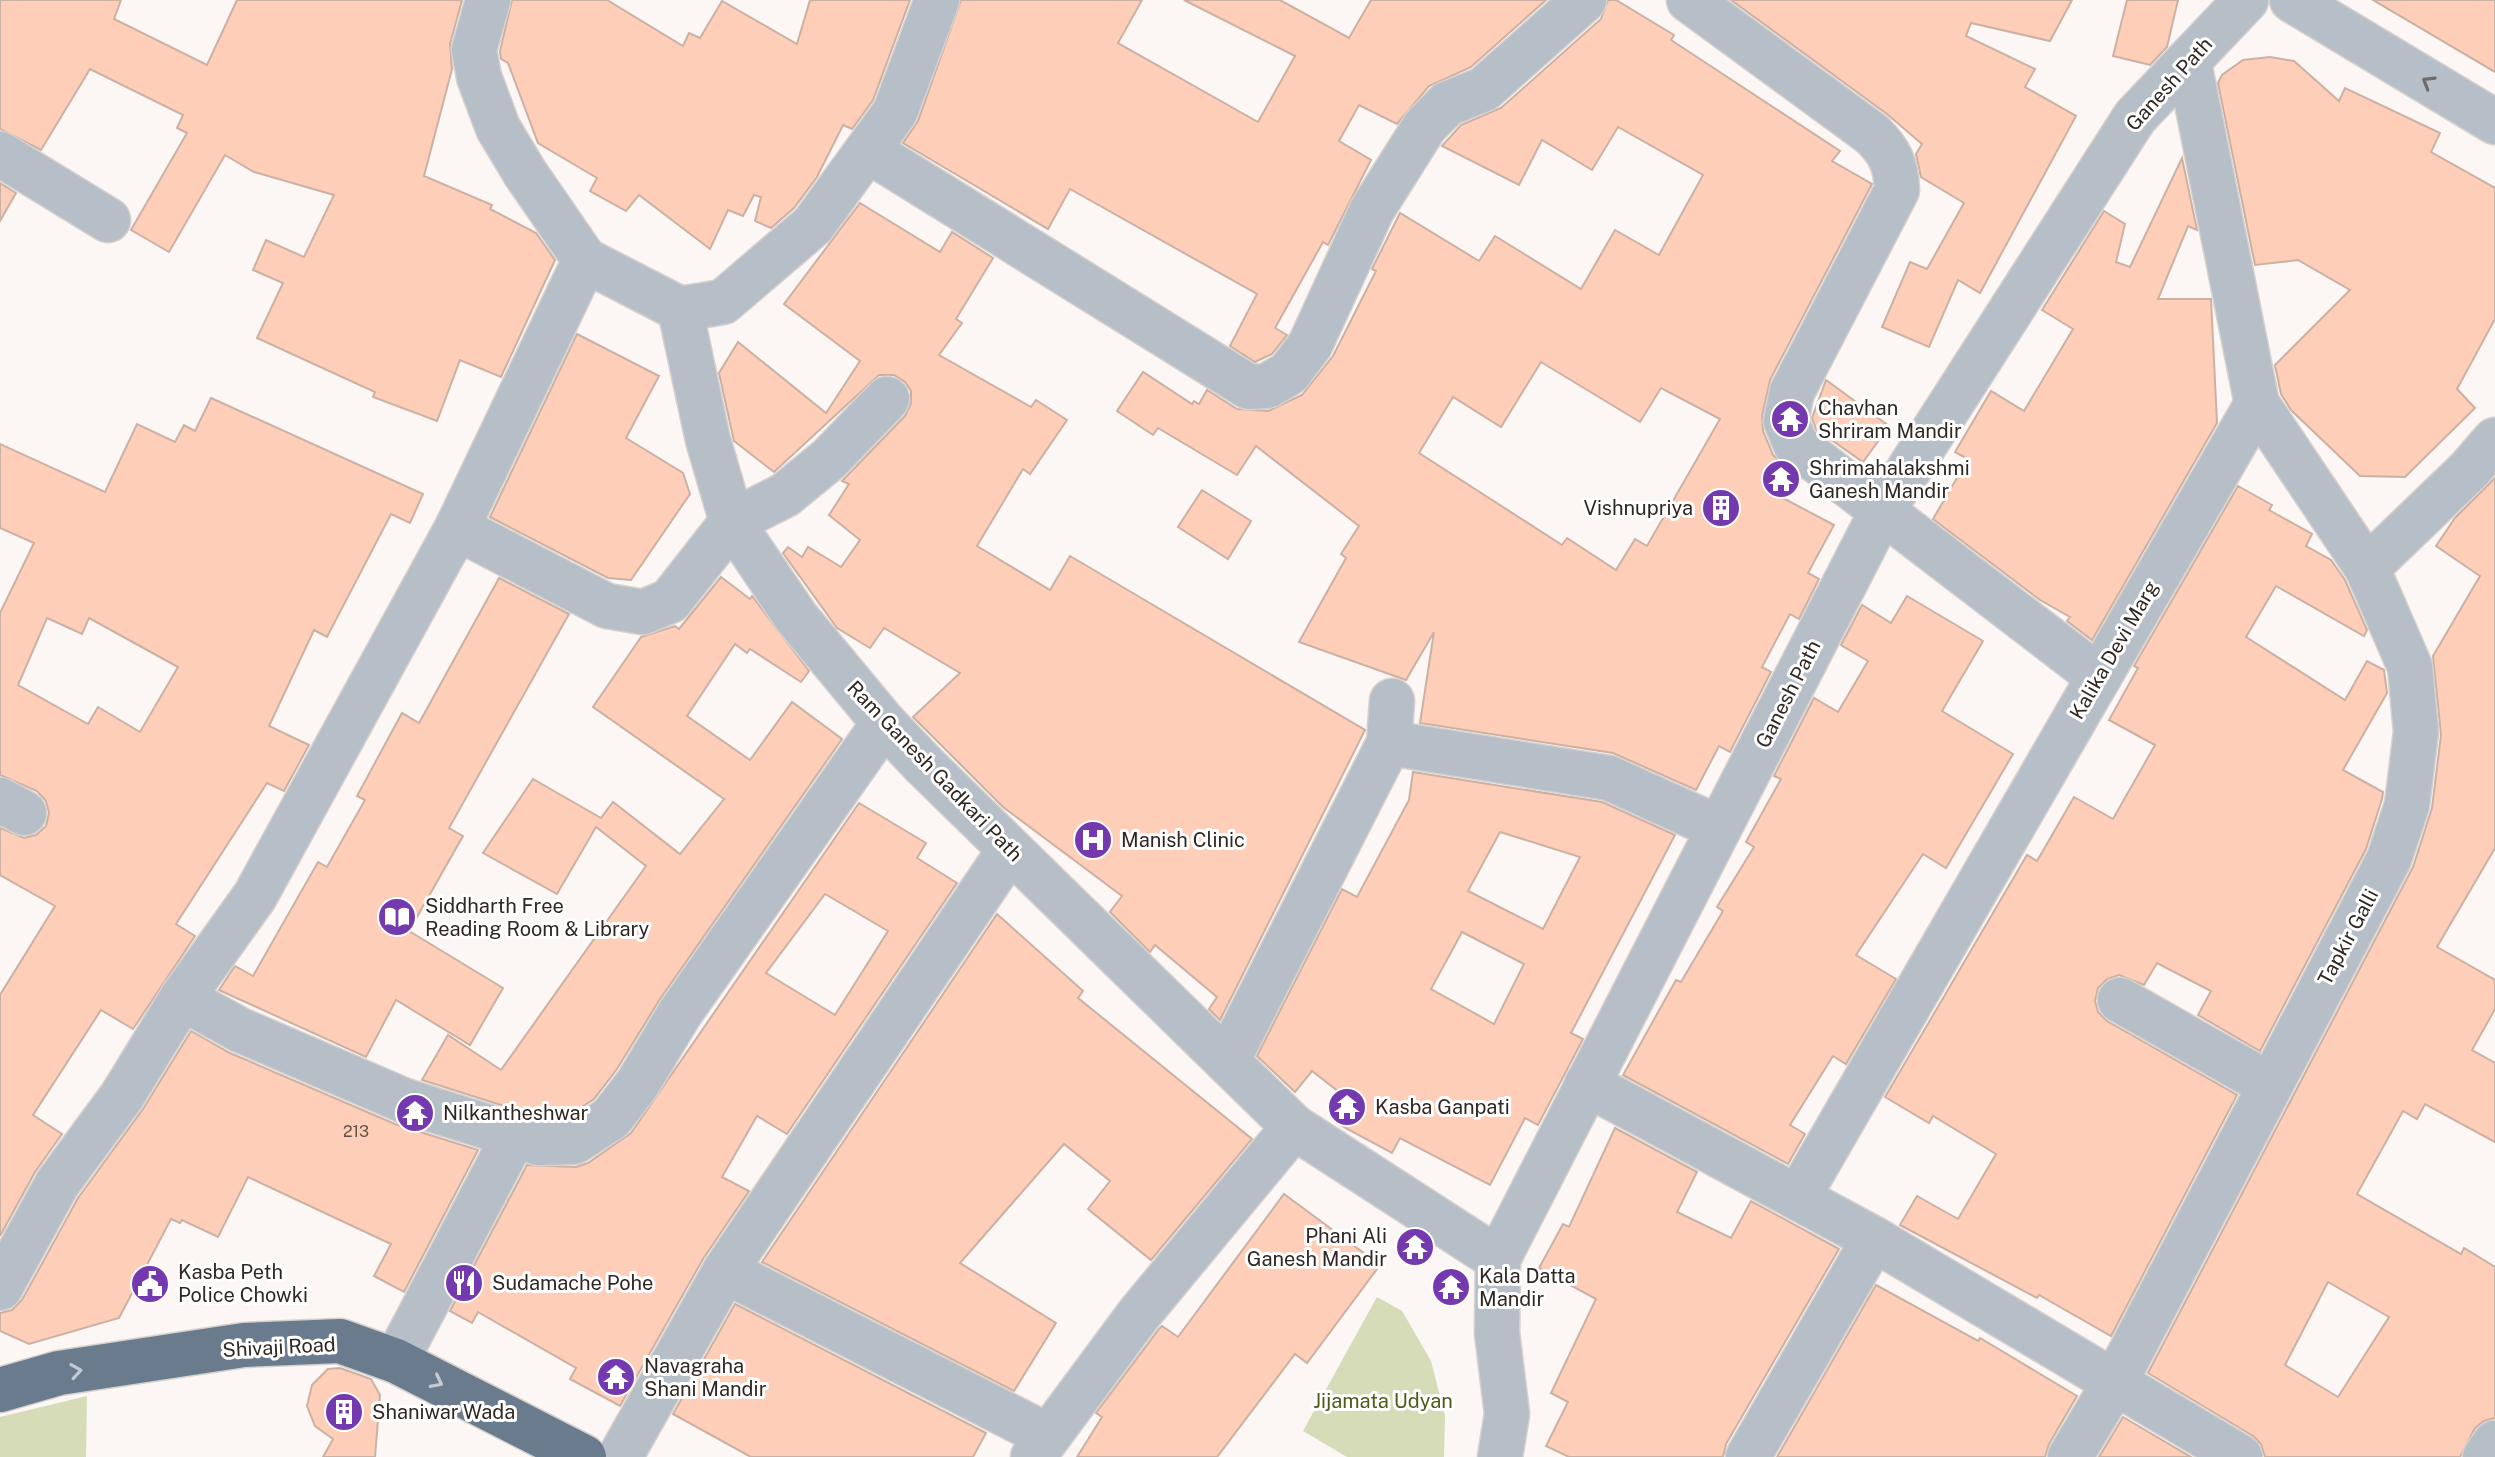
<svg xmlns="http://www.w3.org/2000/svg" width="2495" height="1457" font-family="'Public Sans',sans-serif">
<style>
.green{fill:#d5dcb7}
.building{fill:#feceb8;stroke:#cbb1a4;stroke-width:2;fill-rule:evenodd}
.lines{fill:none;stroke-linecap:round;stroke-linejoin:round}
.minor-casing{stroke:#d7d1ce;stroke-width:47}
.highway-casing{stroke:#d7d1ce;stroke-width:47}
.minor{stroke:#b6bec7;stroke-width:44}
.highway{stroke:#6b7b8e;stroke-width:44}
.oneway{stroke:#6d6b6c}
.oneway2{stroke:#c4cad2}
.labels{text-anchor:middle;stroke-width:6;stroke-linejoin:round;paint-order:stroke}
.number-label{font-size:16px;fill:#645148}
.street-label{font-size:20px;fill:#312722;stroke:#fff}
.poi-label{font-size:20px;fill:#312722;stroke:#fff;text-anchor:start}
.park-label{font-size:20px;fill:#51591a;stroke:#fff}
</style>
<rect width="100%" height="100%" fill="#fcf6f4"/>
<g class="green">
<path d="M1377 1297 1402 1311 1431 1361 1445 1416 1444 1457H1347L1303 1431Z"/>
<path d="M87 1396 86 1457H0V1417Z"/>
</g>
<g class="building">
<path d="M0 0H121L114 19 207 65 237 0H462L450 44 452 69 424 176 492 205 490 209 536 233 555 260 501 377 460 360 437 421 373 397 375 392 257 338 283 283 253 270 266 240 304 257 334 195 254 172 225 155 169 252 131 230 187 133 177 128 183 115 90 69 41 150 0 129Z"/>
<path d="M512 0H607L683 46 689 33 700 38 722 1 797 44 810 0H910L873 100 852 129 843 125 817 177 794 208 771 228 755 221 761 197 754 195 743 216 728 210 710 249 639 195 626 211 590 191 597 178 538 143 508 63 501 59 500 51Z"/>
<path d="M961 0H1142L1118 43 1258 122 1295 56 1184 0H1280L1349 38 1371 0H1546L1471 67 1429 86 1397 124 1359 105 1339 141 1371 160 1328 245 1323 242 1275 328 1287 335 1272 354 1255 362 1230 346 1257 294 1070 189 1048 229 903 143 918 121Z"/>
<path d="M1608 0H1616L1674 35 1671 40 1840 151 1832 161 1872 184 1770 380 1762 416 1763 431 1773 455 1794 475 1781 497 1834 525 1808 573 1819 579 1799 619 1790 614 1762 667 1771 672 1730 752 1719 746 1696 790 1613 753 1420 723 1434 632 1406 680 1299 642 1346 558 1341 554 1359 526 1256 446 1237 475 1158 428 1153 435 1117 411 1143 372 1192 404 1194 401 1199 404 1207 390 1237 409 1268 411 1302 395 1333 356 1376 271 1372 269 1400 213 1479 261 1495 236 1581 289 1615 230 1659 255 1703 175 1618 127 1592 170 1542 140 1519 185 1442 146 1461 125 1501 108 1601 19ZM1541 362 1640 422 1661 388 1720 419 1647 546 1635 539 1616 570 1567 538 1562 545 1419 453 1453 397 1501 427Z"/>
<path d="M1731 0H2072L2050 41 1971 23 1966 36 2035 69 2025 87 2076 116 1980 293 1958 280 1929 347 1882 327 1910 262 1927 269 1964 203 1921 177 1916 154 1922 144 1887 114Z"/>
<path d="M2127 0H2178L2167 47 2150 65 2113 56Z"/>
<path d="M2373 0H2495V72Z"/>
<path d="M2270 57 2294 61 2339 101 2345 88 2440 133 2431 152 2495 188V319L2457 389 2475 408 2405 477 2360 476 2291 410 2281 394 2275 365 2350 290 2298 260 2255 265 2218 83 2222 75 2243 60Z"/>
<path d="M2182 158 2197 230 2188 226 2158 299H2211L2217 423 2092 640 2067 621 2070 617 2040 600 1933 519 1968 459 1955 452 1991 391 2024 411 2073 329 2042 310 2104 211 2125 224 2116 262 2130 267Z"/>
<path d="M0 183 16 193 0 221Z"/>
<path d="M860 203 940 252 952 232 993 258 956 319 962 323 939 355 1031 407 1036 400 1067 420 1030 474 1023 469 977 546 1050 590 1070 556 1365 730 1220 1020 1209 1009 1217 997 1155 945 1150 952 1110 912 1122 896 1003 807 913 717 960 673 884 628 870 648 837 628 783 553 788 547 802 557 808 547 841 567 860 540 829 515 849 484 842 481 905 416 911 404V391L905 382 894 375H879L774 472 734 441 719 373 738 342 826 413 860 361 784 304Z"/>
<path d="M577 334 659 376 626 438 683 473 690 494 631 580 608 578 490 517Z"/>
<path d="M1826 380 1889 426 1863 462 1816 429 1812 418Z"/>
<path d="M211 398 423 494 410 523 391 514 327 637 314 630 269 726 309 745 284 791 267 783 176 924 195 936 133 1029 101 1010 33 1115 62 1134 35 1172 0 1236V995L55 906 0 875V828L24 838 36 835 46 826 49 813 46 801 37 791 0 775V613L34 543 0 528V444L105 492 137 424 175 442 184 425 195 431ZM47 618 82 634 89 618 178 667 140 732 98 707 88 724 18 685Z"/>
<path d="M2495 478V848L2437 947 2495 980V1009L2472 1050 2495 1063V1142L2425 1104 2417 1119 2403 1111 2357 1194 2461 1254 2464 1248 2495 1267V1418L2484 1421 2475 1428 2460 1457H2265L2261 1444 2253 1436 2148 1373 2413 867 2432 808 2441 735 2433 656 2480 576 2436 546 2455 518ZM2328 1282 2389 1317 2338 1397 2285 1365Z"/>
<path d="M2238 486 2272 505 2269 510 2312 534 2306 546 2331 560 2345 580 2367 630 2364 636 2276 586 2246 637 2345 700 2367 661 2384 670 2387 693 2343 770 2383 792 2382 799 2366 849 2260 1051 2198 1015 2211 991 2157 963 2144 985 2119 975 2107 979 2098 988 2095 1001 2098 1012 2107 1021 2237 1095 2111 1336 2039 1295 2037 1298 1900 1225 1917 1196 1958 1219 1996 1154 1933 1116 1929 1123 1885 1097 2027 855 2037 861 2074 797 2113 819 2155 745 2109 720 2138 668 2134 666Z"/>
<path d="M1202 490 1251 521 1228 559 1178 527Z"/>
<path d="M721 577 750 599 752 596 809 671 801 682 750 649 747 653 735 644 687 716 750 760 792 702 842 739 660 999 617 1069 594 1099 566 1117 542 1118 422 1080 448 1035 501 1070 646 866 596 827 557 894 483 853 533 779 601 818 613 802 680 854 724 799 593 707 641 637 675 626 679 629Z"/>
<path d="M499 578 569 614 449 828 463 836 409 931 503 988 470 1045 396 1000 366 1057 219 990 235 966 253 976 318 862 327 867 365 800 357 796 402 713 419 723Z"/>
<path d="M1907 596 1983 641 1942 711 2013 754 1946 868 1923 854 1856 955 1896 979 1846 1064 1833 1056 1790 1125 1805 1134 1788 1164 1623 1075 1676 980 1681 982 1723 911 1717 907 1754 847 1746 842 1781 779 1774 776 1814 698 1838 712 1868 661 1841 645 1862 605 1891 623Z"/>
<path d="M1413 772 1602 802 1675 835 1571 1033 1583 1039 1538 1125 1525 1118 1490 1185 1400 1138 1392 1153 1338 1124 1353 1103 1312 1071 1295 1092 1257 1056 1342 889 1357 897 1409 800ZM1500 832 1580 857 1543 929 1468 891ZM1462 932 1524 964 1494 1024 1431 989Z"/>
<path d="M859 803 926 843 917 858 957 883 787 1134 757 1116 722 1177 749 1191 703 1259 620 1406 570 1379 576 1368 478 1312 472 1323 450 1311 527 1165 576 1167 588 1163 631 1133ZM825 894 888 931 835 1015 766 973Z"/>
<path d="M997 914 1083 991 1078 998 1252 1139 1151 1260 1088 1209 1110 1181 1064 1144 960 1263 1056 1323 1014 1391 762 1262Z"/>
<path d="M191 1031 230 1053 395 1124 478 1150 404 1292 374 1276 391 1244 248 1177 218 1237 182 1220 180 1223 171 1219 119 1318 29 1344 0 1331V1313L12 1310 22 1300 78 1198 143 1109Z"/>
<path d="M1615 1128 1697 1172 1677 1212 1731 1238 1751 1201 1839 1249 1726 1444 1723 1457H1569L1546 1446 1568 1402 1551 1393 1596 1299 1539 1268 1563 1224 1569 1227Z"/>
<path d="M1284 1194 1380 1265 1307 1363 1295 1354 1217 1457H1077L1102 1417 1096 1413 1159 1329 1162 1326 1178 1337Z"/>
<path d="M1876 1285 1978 1341 1980 1338 2077 1396 2049 1444 2045 1457H1777Z"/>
<path d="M735 1304 986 1433 973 1457H751L673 1414Z"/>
<path d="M340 1368 371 1379 380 1395 375 1457H323L333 1439 315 1426 307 1406 312 1385 328 1369Z"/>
<path d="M2123 1417 2191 1457H2099Z"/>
</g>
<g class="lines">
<defs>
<g id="minor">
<path d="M488 0 474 50 479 77 498 128 525 173 585 260 680 309 708 440 732 522 796 617 884 723 925 766 1294 1127 1498 1259"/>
<path d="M1689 0 1872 134C1890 152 1896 164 1897 190L1792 392 1786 421 1796 445 2099 677"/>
<path d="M2292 0 2495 122"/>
<path d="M869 151 1249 387 1267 386 1289 373 1310 345 1372 210 1425 126 1447 104 1484 89 1584 0"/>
<path d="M0 154 108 220"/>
<path d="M680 309 723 302 813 225 895 112 937 0"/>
<path d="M457 528 607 606 643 612 670 601 732 522 785 495 829 459 887 399"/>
<path d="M2367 568 2469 470 2495 440"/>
<path d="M1392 701 1389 743 1609 778 1719 828"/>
<path d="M0 800 24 813"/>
<path d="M182 998 240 1030 405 1101 539 1143 574 1142 611 1118 638 1083 680 1013 884 723"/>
<path d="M2120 1000 2270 1085"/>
<path d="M1227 1061 1389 743"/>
<path d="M1587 1084 1874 1239 2240 1457"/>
<path d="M1798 1197 2257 404 2189 63"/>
<path d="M725 1271 1009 851"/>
<path d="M0 1288 57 1184 122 1096 182 998 255 896 457 528 585 260"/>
<path d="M396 1361 515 1134"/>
<path d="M620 1457 725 1271 1048 1436"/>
<path d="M1033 1457 1139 1314 1294 1127"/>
<path d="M1500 1457 1507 1414 1497 1333 1498 1259 1881 513 2135 117 2246 0"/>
<path d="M1748 1457 1874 1239"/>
<path d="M2070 1457 2115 1382 2389 859 2407 805 2416 732 2410 667 2367 568 2257 404"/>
<path d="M2485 1457 2495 1443"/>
</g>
<path id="highway" d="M0 1390 59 1373 244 1345 340 1341 396 1361 584 1457"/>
</defs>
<use href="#minor" class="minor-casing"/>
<use href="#highway" class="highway-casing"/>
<use href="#minor" class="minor"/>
<use href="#highway" class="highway"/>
</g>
<defs><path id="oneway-chevron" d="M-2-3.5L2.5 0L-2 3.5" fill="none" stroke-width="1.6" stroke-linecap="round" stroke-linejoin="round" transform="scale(2)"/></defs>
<use class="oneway" href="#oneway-chevron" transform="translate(2428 82) rotate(-149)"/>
<g class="oneway2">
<use href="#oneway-chevron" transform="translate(76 1371) rotate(-9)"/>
<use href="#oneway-chevron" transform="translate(437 1382) rotate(27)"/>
</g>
<defs>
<symbol id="temple-disc" viewBox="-11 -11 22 22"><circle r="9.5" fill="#7439af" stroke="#fff"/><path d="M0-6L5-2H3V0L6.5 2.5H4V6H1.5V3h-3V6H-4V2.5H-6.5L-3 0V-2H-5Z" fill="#fff"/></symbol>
<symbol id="building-disc" viewBox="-11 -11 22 22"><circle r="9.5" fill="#7439af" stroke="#fff"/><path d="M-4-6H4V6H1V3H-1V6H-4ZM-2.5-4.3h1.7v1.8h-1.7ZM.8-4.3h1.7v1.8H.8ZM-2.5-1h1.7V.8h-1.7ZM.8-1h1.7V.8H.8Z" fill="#fff"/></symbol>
<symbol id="hospital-disc" viewBox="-11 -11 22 22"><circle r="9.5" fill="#7439af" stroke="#fff"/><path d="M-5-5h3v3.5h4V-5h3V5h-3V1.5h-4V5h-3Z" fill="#fff"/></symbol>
<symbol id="library-disc" viewBox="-11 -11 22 22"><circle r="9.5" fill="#7439af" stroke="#fff"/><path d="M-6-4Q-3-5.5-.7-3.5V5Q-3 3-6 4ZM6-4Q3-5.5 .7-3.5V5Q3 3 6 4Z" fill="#fff"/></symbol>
<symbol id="restaurant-disc" viewBox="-11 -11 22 22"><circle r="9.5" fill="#7439af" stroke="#fff"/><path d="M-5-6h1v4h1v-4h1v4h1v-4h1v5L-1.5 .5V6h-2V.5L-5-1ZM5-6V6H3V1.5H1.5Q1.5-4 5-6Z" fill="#fff"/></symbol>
<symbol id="civic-disc" viewBox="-11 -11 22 22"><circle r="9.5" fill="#7439af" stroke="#fff"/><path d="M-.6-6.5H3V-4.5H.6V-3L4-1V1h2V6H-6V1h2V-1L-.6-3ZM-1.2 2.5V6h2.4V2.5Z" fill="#fff"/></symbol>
</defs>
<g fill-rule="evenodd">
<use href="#temple-disc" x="1768" y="397" width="44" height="44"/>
<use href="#temple-disc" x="1759" y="457" width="44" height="44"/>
<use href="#building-disc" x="1699" y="486" width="44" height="44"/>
<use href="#hospital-disc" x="1071" y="818" width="44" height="44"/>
<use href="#library-disc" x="375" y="895" width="44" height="44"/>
<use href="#temple-disc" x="1325" y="1085" width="44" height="44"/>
<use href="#temple-disc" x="393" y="1091" width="44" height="44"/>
<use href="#temple-disc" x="1393" y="1225" width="44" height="44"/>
<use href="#restaurant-disc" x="442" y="1261" width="44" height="44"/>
<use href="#civic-disc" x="128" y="1262" width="44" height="44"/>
<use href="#temple-disc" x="1429" y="1265" width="44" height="44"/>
<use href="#temple-disc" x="594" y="1355" width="44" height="44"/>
<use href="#building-disc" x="322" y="1390" width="44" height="44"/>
</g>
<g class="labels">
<g class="number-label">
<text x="356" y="1137">213</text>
</g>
<g class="street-label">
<text transform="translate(2169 84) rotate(-48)" y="7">Ganesh Path</text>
<text transform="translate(2114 650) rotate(-60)" y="7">Kalika Devi Marg</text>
<text transform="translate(1788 694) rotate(-63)" y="7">Ganesh Path</text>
<text transform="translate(935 771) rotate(46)" y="7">Ram Ganesh Gadkari Path</text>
<text transform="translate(2348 937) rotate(-62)" y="7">Tapkir Galli</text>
<text transform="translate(279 1347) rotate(-3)" y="7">Shivaji Road</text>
</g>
<g class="poi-label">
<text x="1818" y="415">Chavhan<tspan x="1818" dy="23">Shriram Mandir</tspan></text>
<text x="1809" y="475">Shrimahalakshmi<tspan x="1809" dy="23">Ganesh Mandir</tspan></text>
<text x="1693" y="515" text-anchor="end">Vishnupriya</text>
<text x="1121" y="847">Manish Clinic</text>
<text x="425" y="913">Siddharth Free<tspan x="425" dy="23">Reading Room &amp; Library</tspan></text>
<text x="1375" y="1114">Kasba Ganpati</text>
<text x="443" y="1120">Nilkantheshwar</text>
<text x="1387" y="1243" text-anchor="end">Phani Ali<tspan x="1387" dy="23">Ganesh Mandir</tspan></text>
<text x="178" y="1279">Kasba Peth<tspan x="178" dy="23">Police Chowki</tspan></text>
<text x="1479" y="1283">Kala Datta<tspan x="1479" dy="23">Mandir</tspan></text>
<text x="492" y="1290">Sudamache Pohe</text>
<text x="644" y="1373">Navagraha<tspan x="644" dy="23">Shani Mandir</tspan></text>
<text x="372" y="1419">Shaniwar Wada</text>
</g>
<g class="park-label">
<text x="1383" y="1408">Jijamata Udyan</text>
</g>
</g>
</svg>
